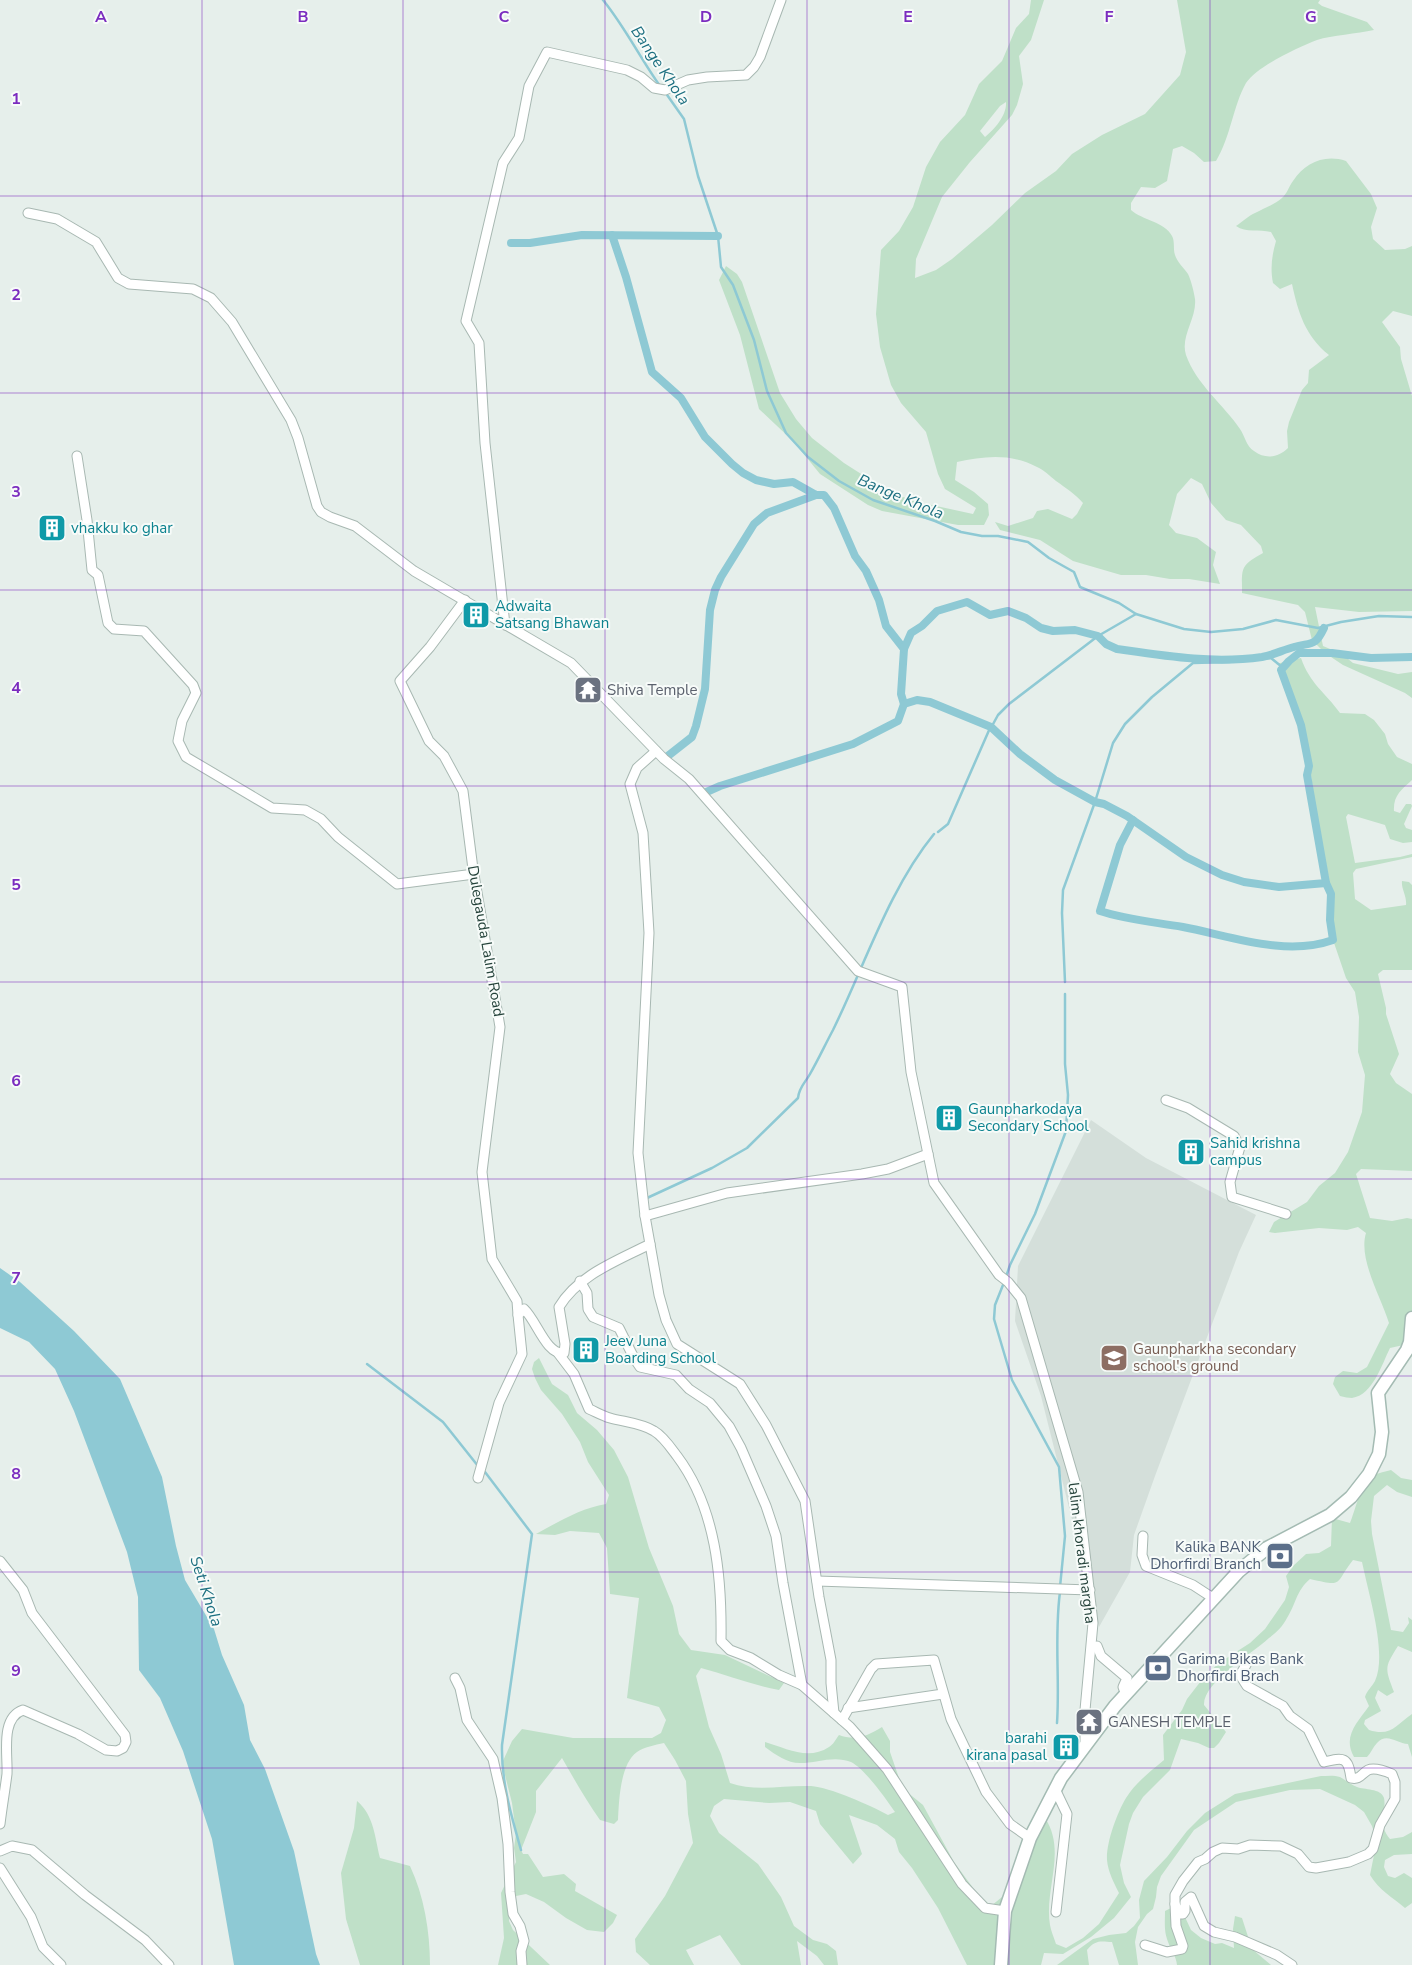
<svg xmlns="http://www.w3.org/2000/svg" width="1412" height="1965" font-family="'Nunito Sans',sans-serif">
<style>
.built{fill:#d4dfda}
.green{fill:#bfe0c8;fill-rule:evenodd}
.water{fill:#8ec9d4}
.lines{fill:none;stroke-linecap:round;stroke-linejoin:round}
.stream{stroke:#8ec9d4;stroke-width:2.5}
.canal{stroke:#8ec9d4;stroke-width:8}
.street-casing{stroke:#a8b8b2;stroke-width:11}
.secondary-casing{stroke:#a4bbb3;stroke-width:15}
.street{stroke:#fff;stroke-width:9}
.secondary{stroke:#fff;stroke-width:12}
.grid{fill:none;stroke:#7b2cbf;stroke-width:1;stroke-opacity:0.55}
.labels{text-anchor:middle;stroke-width:4;stroke-linejoin:round;paint-order:stroke}
.culture-label{font-size:15px;fill:#0d838f;stroke:#f7fbf9;text-anchor:start}
.worship-label{font-size:15px;fill:#5b616d;stroke:#f7fbf9;text-anchor:start}
.street-label{font-size:15px;fill:#24423a;stroke:#f7fbf9}
.education-label{font-size:15px;fill:#785e54;stroke:#f7fbf9;text-anchor:start}
.service-label{font-size:15px;fill:#4e5e75;stroke:#f7fbf9;text-anchor:end}
.water-label{font-size:16px;font-style:italic;fill:#1c6f80;stroke:#f7fbf9}
.grid-label{font-size:16px;text-anchor:middle;font-weight:bold;fill:#7b2cbf;stroke:#f7fbf9;stroke-width:4;stroke-linejoin:round;paint-order:stroke}
</style>
<rect width="100%" height="100%" fill="#e6efeb"/>
<path class="built" d="M1091 1120 1146 1158 1256 1215 1239 1252 1155 1476 1134 1535 1130 1572 1099 1627 1041 1396 1015 1321 1018 1266Z"/>
<g class="green">
<path d="M1031 0H1044L1031 40 1019 56 1023 84 1017 105 1012 115 970 162 942 197 916 259 915 278 936 270 952 259 992 225 1025 193 1056 171 1072 154 1102 135 1145 114 1180 75 1186 52 1177 0H1320L1318 3 1322 6 1367 22 1374 30C1357 34 1332 35 1317 40 1299 47 1257 66 1246 83 1233 106 1231 136 1216 161L1204 162 1194 153 1182 146 1173 149 1167 181 1155 188 1141 187 1131 203V210C1142 220 1165 222 1172 236 1175 241 1173 249 1175 255 1177 262 1184 268 1188 274 1191 280 1194 292 1195 299 1197 318 1180 336 1186 355 1196 384 1224 405 1240 429 1245 436 1246 446 1254 451 1266 460 1279 457 1288 448L1287 431 1289 422 1302 390 1308 383 1309 370 1329 355C1305 336 1298 312 1292 284L1280 289 1273 283C1270 268 1272 255 1276 241L1271 232C1259 229 1246 233 1236 226 1242 222 1248 216 1255 213 1264 208 1274 205 1282 198 1287 194 1289 186 1293 181 1305 163 1324 154 1346 161L1371 194 1377 208 1371 227 1373 239 1385 250 1405 249 1412 246V316L1393 311 1382 322 1400 347 1401 359 1412 396V611L1359 612 1315 607 1323 646 1342 654 1353 663 1398 674 1412 672V698L1405 693 1343 665 1325 653 1312 640 1305 612 1298 605 1242 593C1242 567 1240 566 1263 553L1261 546 1241 525 1226 520 1211 503 1202 484 1191 478 1177 494 1169 525 1176 533 1197 538 1216 552 1213 565 1220 584 1189 579H1170L1146 575H1121L1073 561 1040 540 1000 530 995 522 1008 526 1033 518 1037 511 1048 509 1072 519 1077 514 1083 503C1075 494 1066 488 1056 481 1050 476 1044 470 1037 467 1011 453 984 456 957 462L955 480 974 492 988 504 989 515 984 525H958L882 511 868 505 820 474 794 442 759 409 740 335 719 280 726 266 737 274 742 282 780 393 796 419 812 438 844 463 891 493 918 502 973 514 976 508 945 489 938 474 926 432 901 403 891 385 880 347 876 314 881 250 899 231 913 207 926 167 940 142 965 115 979 84 1002 61 1016 28 1029 14ZM1006 102C1007 115 995 129 985 137L980 131 1000 106Z"/>
<path d="M1301 658C1310 684 1325 692 1340 713L1365 714 1374 720 1385 734 1388 744 1397 757 1412 764V780C1401 790 1393 796 1394 811L1400 813 1406 804H1411L1412 806 1404 824 1406 828 1412 830V842L1403 843 1390 839 1385 825 1348 814 1346 817 1355 863 1400 857 1412 854V857L1356 869 1353 873 1355 899 1371 910 1406 905C1407 896 1401 889 1402 881L1409 882 1412 885V970H1383L1378 974 1386 1008V1014L1399 1054 1390 1074 1396 1083 1412 1094V1171L1361 1169 1356 1174 1370 1218 1392 1221 1407 1218 1412 1219V1337L1408 1344 1390 1348C1382 1364 1373 1395 1352 1398 1349 1398 1344 1397 1340 1396L1333 1384 1335 1377 1343 1371 1357 1373 1367 1367 1389 1323C1381 1297 1358 1259 1366 1233L1358 1227 1347 1230 1319 1228 1275 1233 1269 1232 1274 1222 1307 1202 1319 1186 1335 1173 1348 1152 1362 1112 1365 1075 1358 1052 1359 1017 1355 992 1346 978 1332 937 1329 916 1331 891 1315 804 1306 740 1302 721 1284 669 1280 665 1276 664Z"/>
<path d="M539 1358 552 1384 568 1395 577 1413 597 1430 614 1450 628 1477 649 1548 673 1606 679 1634 691 1650 725 1655 784 1683 779 1690C752 1685 727 1675 701 1668L696 1676 709 1727 721 1754 730 1783C755 1792 784 1785 811 1786 829 1787 872 1806 888 1815L895 1812C886 1799 865 1769 851 1762 834 1755 817 1763 800 1763 787 1763 776 1755 765 1747V1742C786 1748 808 1761 829 1747 833 1745 836 1739 839 1735 855 1741 868 1736 882 1727L890 1741V1752L899 1778 907 1792 923 1805 954 1862 976 1892 991 1906 1013 1888 1045 1818C1067 1851 1044 1889 1050 1925 1051 1931 1054 1938 1056 1944L1066 1948 1083 1938 1099 1924 1119 1893C1114 1883 1108 1872 1107 1860 1106 1843 1117 1813 1126 1798 1135 1783 1151 1771 1164 1760L1163 1735 1182 1710 1187 1699 1204 1677 1219 1663 1250 1643 1265 1629 1285 1600 1289 1587 1286 1576 1293 1566 1306 1554 1319 1553 1331 1546 1332 1518 1350 1523C1354 1514 1362 1482 1368 1478 1374 1474 1384 1472 1391 1470L1401 1478 1412 1480V1497L1397 1492 1387 1485 1374 1496 1371 1521 1372 1534 1391 1630 1403 1632 1409 1623 1408 1617 1412 1620V1652L1398 1646C1384 1668 1385 1668 1394 1692L1387 1696 1378 1690 1375 1698 1381 1711 1365 1720 1364 1724 1369 1730C1391 1737 1396 1725 1412 1714V1757L1408 1744C1397 1744 1387 1732 1377 1743 1373 1747 1371 1753 1367 1757H1354C1342 1736 1358 1722 1369 1706L1365 1697C1367 1690 1372 1687 1375 1681 1387 1655 1370 1599 1364 1571L1362 1562 1353 1560C1334 1584 1345 1587 1310 1579 1296 1591 1296 1604 1287 1618 1283 1626 1276 1633 1269 1638 1253 1653 1203 1682 1204 1705L1226 1732 1219 1743 1214 1748H1209L1198 1743 1181 1739 1170 1770 1143 1797 1133 1813 1129 1824 1120 1865 1124 1883 1131 1897 1114 1918 1091 1937 1063 1954 1044 1953 1041 1965H967L938 1908 912 1868 899 1852 895 1839 877 1825 849 1815 862 1854 853 1864 820 1824 816 1811 790 1802 769 1803 724 1799 714 1806 710 1816 719 1833 758 1864 781 1897 794 1926 813 1940 827 1944 836 1951 838 1965H824L817 1956 797 1941 801 1965H741L720 1935 686 1950 694 1965H650L636 1952 635 1939 665 1896 693 1843 688 1814 686 1781 675 1760 664 1743C655 1745 644 1747 637 1752 620 1764 619 1801 618 1820L614 1824 600 1820C586 1800 574 1779 562 1758L536 1791V1812L521 1850 523 1854H528L543 1877 564 1874 576 1884 575 1891 617 1915 613 1923 604 1932 587 1930 566 1918 544 1902 526 1894 511 1897 509 1921 513 1930 550 1965H498L504 1938 501 1893 516 1862 514 1848 516 1834 512 1803 502 1763 512 1741 522 1729 573 1738H652L661 1733 666 1720 659 1707 627 1698 639 1598 610 1594 607 1548 599 1533 570 1531 555 1535 536 1534C558 1522 581 1508 606 1504L609 1495 588 1462 580 1442 562 1414 541 1390 535 1378 532 1369 534 1362Z"/>
<path d="M1321 1776C1327 1776 1334 1775 1340 1777 1346 1780 1351 1785 1357 1787 1364 1790 1381 1788 1384 1798 1387 1813 1376 1822 1390 1839L1403 1837 1412 1832V1854L1394 1855 1385 1860 1384 1867 1388 1876 1395 1878 1404 1873 1412 1878V1903L1405 1908C1392 1897 1379 1890 1370 1875L1377 1840 1372 1826 1364 1812 1355 1805 1320 1789 1290 1790 1236 1802 1194 1830 1161 1876 1157 1887 1156 1897 1153 1909 1147 1914 1138 1927 1135 1942 1138 1965H1119L1112 1942C1100 1941 1095 1940 1087 1950L1089 1965H1057L1093 1939 1109 1935 1126 1933 1134 1926 1140 1918 1139 1900 1144 1881 1167 1857 1187 1831 1205 1813 1235 1794Z"/>
<path d="M357 1801C374 1815 375 1838 380 1858L410 1866C424 1896 430 1931 430 1965H360L346 1919 341 1873 354 1828Z"/>
<path d="M1171 1908 1185 1917 1191 1930 1201 1938 1215 1944 1222 1943 1234 1948 1233 1929 1235 1916 1242 1918 1252 1949 1271 1965H1177C1176 1955 1170 1949 1167 1939 1164 1930 1165 1921 1165 1911Z"/>
</g>
<path class="water" d="M0 1268 20 1282 74 1331 120 1379 162 1477 176 1546 185 1580 214 1629 222 1655 244 1705 250 1740 265 1769 294 1851 316 1954 320 1965H234L212 1839 183 1751 160 1698 139 1670 138 1597 127 1552 74 1411 55 1369 29 1342 0 1328Z"/>
<g class="lines">
<g class="stream">
<path d="M603 0C625 27 640 58 660 86"/>
<path d="M665 92 684 119 698 176 718 236 721 267 733 285 754 340 767 391 786 433 808 457 839 481 873 500 935 521 961 532 982 536H998L1028 542 1049 558 1074 572 1080 587 1119 603 1136 614 1184 629 1211 632 1243 629 1276 620 1318 628 1341 622 1379 616 1412 617"/>
<path d="M992 726 998 715 1009 704 1098 636 1136 614"/>
<path d="M938 832 948 824 990 728"/>
<path d="M1065 982 1062 913 1063 890 1095 802 1113 743 1125 724 1152 697 1193 663 1229 662 1271 658 1282 667"/>
<path d="M647 1198 712 1168 747 1148 798 1098C799 1087 805 1083 810 1074 818 1060 825 1045 833 1030 864 967 889 889 934 834"/>
<path d="M1006 1277 1010 1265 1035 1214 1066 1131 1068 1095 1065 1064V994"/>
<path d="M1003 1285 995 1305 994 1319 1012 1380 1059 1467 1065 1536 1060 1587"/>
<path d="M367 1364 443 1422 478 1466"/>
<path d="M485 1472 532 1534 502 1745C501 1781 511 1815 521 1850"/>
<path d="M1057 1723C1060 1679 1054 1636 1060 1592"/>
</g>
<g class="canal">
<path d="M612 235 626 277 652 372 681 398 705 437 732 464 743 473 756 480 774 484 793 482 816 495H824L834 508 855 556 866 571 879 600 886 626 904 649 901 694 904 704 898 721 853 744 720 786 702 794"/>
<path d="M511 243H530L582 235 718 236"/>
<path d="M904 649 911 633 922 626 937 611 967 602 990 615 1008 611 1026 618 1041 628 1053 631 1075 630 1098 636 1106 644 1117 649C1165 656 1213 664 1262 657 1273 655 1283 650 1294 647 1312 642 1315 647 1324 628"/>
<path d="M904 704 917 700 930 702 991 727 1020 754 1055 780 1095 802 1104 804 1127 816 1186 857 1222 875 1244 882 1279 887 1326 883 1307 775 1309 766 1301 725 1281 670 1289 661 1299 653H1332L1371 658 1412 657"/>
<path d="M664 759 692 737 696 726 705 689 710 610 715 590 721 577 754 524 767 513 816 495"/>
<path d="M1133 820 1120 845 1100 911C1127 920 1155 922 1183 927 1231 936 1285 957 1333 940L1330 920 1331 894 1326 883"/>
</g>
<defs>
<g id="street">
<path d="M28 213 57 219 96 242 118 278 129 284 193 289 211 298 232 322 291 420 298 438 317 506 321 512 330 517 355 526 414 571 571 663 664 759 689 779 858 971 902 987 911 1072 934 1183 999 1275 1008 1282 1021 1298 1078 1492 1093 1623 1085 1710V1745"/>
<path d="M77 456 87 520 92 570 98 575 108 623 114 629 144 631 193 685 196 693 182 721 178 741 186 757 272 808 305 810 321 819 338 837 397 884 474 874"/>
<path d="M465 600 430 647 400 681 429 741 444 756 463 791 473 869 500 1027 482 1172 492 1259 517 1301 518 1315"/>
<path d="M505 625 485 443 479 343 466 321 503 163 519 138 529 86 547 52 627 70 641 77 654 88 665 90 688 80 707 77 746 75 754 67 760 57 781 0"/>
<path d="M1166 1100 1188 1108 1234 1136 1240 1147 1230 1182 1232 1197 1286 1214"/>
<path d="M645 1216 638 1153 649 933 643 833 630 784 637 768 656 751"/>
<path d="M650 1244 659 1295 666 1320 677 1344 740 1384 766 1425 805 1501 819 1597 831 1660V1683L834 1713"/>
<path d="M580 1281 587 1293 588 1309 593 1317 619 1328 634 1358 640 1367 676 1375 689 1389 710 1403 729 1426 741 1448 766 1506 776 1536 783 1583 802 1685"/>
<path d="M558 1353 574 1374 589 1409C596 1412 603 1416 610 1418 624 1422 641 1423 654 1431 663 1436 671 1448 677 1456 716 1508 722 1577 721 1641L730 1650 751 1658 779 1675 802 1685 850 1727 887 1769 962 1884 985 1908 1005 1911"/>
<path d="M478 1478 499 1403 522 1354 518 1315 524 1309C537 1321 546 1355 564 1353L565 1344 559 1307C578 1275 617 1261 650 1244L645 1216 727 1193 862 1174 888 1169 928 1154"/>
<path d="M1143 1536 1142 1555 1146 1566 1193 1585 1213 1598"/>
<path d="M0 1561 23 1590 32 1613 125 1735 126 1742 123 1748 117 1751 106 1750 78 1734 23 1710C0 1718 8 1754 7 1774 5 1790 2 1807 0 1824"/>
<path d="M817 1581 1090 1590"/>
<path d="M1097 1646 1101 1656 1127 1678 1123 1687 1126 1695"/>
<path d="M455 1678 460 1688 467 1720 493 1759 502 1798 508 1844 510 1892 513 1914 520 1926 524 1941 521 1951 522 1965"/>
<path d="M848 1708 943 1694"/>
<path d="M842 1720 871 1669 876 1664 934 1660 951 1719 986 1792 1010 1824 1030 1838"/>
<path d="M1055 1789 1067 1814 1056 1912"/>
<path d="M0 1851 12 1846 32 1850 85 1895 145 1940 169 1965"/>
<path d="M0 1868 31 1917 43 1947 61 1965"/>
<path d="M1175 1904V1895L1183 1881 1198 1862 1205 1859 1213 1852 1222 1848 1238 1849 1250 1845 1281 1846 1298 1854 1309 1867 1316 1868 1349 1862 1368 1854 1373 1849 1380 1825 1395 1799V1782L1392 1774C1385 1771 1375 1767 1368 1770 1361 1774 1360 1780 1351 1778 1348 1757 1344 1757 1324 1762L1308 1729 1290 1716 1283 1706 1247 1686 1240 1675 1246 1665"/>
<path d="M1145 1945 1167 1952 1182 1949 1183 1946 1176 1926 1175 1904 1179 1914H1183L1185 1911V1902L1191 1897 1204 1926 1214 1932 1235 1937 1277 1955 1292 1965"/>
</g>
<path id="secondary" d="M1001 1965 1005 1911 1030 1838 1061 1778 1115 1706 1239 1571 1267 1548 1330 1515 1351 1497 1369 1474 1379 1454 1382 1432 1378 1393 1407 1350 1410 1342 1412 1318"/>
</defs>
<use href="#street" class="street-casing"/>
<use href="#secondary" class="secondary-casing"/>
<use href="#street" class="street"/>
<use href="#secondary" class="secondary"/>
</g>
<path class="grid" d="M202 0V1965M403 0V1965M605 0V1965M807 0V1965M1009 0V1965M1210 0V1965M0 196H1412M0 393H1412M0 590H1412M0 786H1412M0 982H1412M0 1179H1412M0 1376H1412M0 1572H1412M0 1768H1412"/>
<defs>
<symbol id="building-square" viewBox="-11 -11 22 22"><rect x="-9" y="-9" width="18" height="18" rx="4" fill="#0f9aa8" stroke="#f7fbf9"/><path d="M-4-6H4V6H1V3H-1V6H-4ZM-2.5-4.3h1.7v1.8h-1.7ZM.8-4.3h1.7v1.8H.8ZM-2.5-1h1.7V.8h-1.7ZM.8-1h1.7V.8H.8Z" fill="#fff"/></symbol>
<symbol id="temple-square" viewBox="-11 -11 22 22"><rect x="-9" y="-9" width="18" height="18" rx="4" fill="#6b7280" stroke="#f7fbf9"/><path d="M0-6L5-2H3V0L6.5 2.5H4V6H1.5V3h-3V6H-4V2.5H-6.5L-3 0V-2H-5Z" fill="#fff"/></symbol>
<symbol id="school-square" viewBox="-11 -11 22 22"><rect x="-9" y="-9" width="18" height="18" rx="4" fill="#8d6e63" stroke="#f7fbf9"/><path d="M0-5L7-2L0 1L-7-2ZM-4 1L0 2.5L4 1V4Q0 6-4 4Z" fill="#fff"/></symbol>
<symbol id="bank-square" viewBox="-11 -11 22 22"><rect x="-9" y="-9" width="18" height="18" rx="4" fill="#5c6f8a" stroke="#f7fbf9"/><path d="M-6-4H6V4H-6ZM0-2.3a2.3 2.3 0 1 0 0 4.6a2.3 2.3 0 1 0 0-4.6Z" fill="#fff"/></symbol>
</defs>
<g fill-rule="evenodd">
<use href="#building-square" x="36" y="512" width="32" height="32"/>
<use href="#building-square" x="460" y="599" width="32" height="32"/>
<use href="#temple-square" x="572" y="674" width="32" height="32"/>
<use href="#building-square" x="933" y="1102" width="32" height="32"/>
<use href="#building-square" x="1175" y="1136" width="32" height="32"/>
<use href="#building-square" x="570" y="1334" width="32" height="32"/>
<use href="#school-square" x="1098" y="1342" width="32" height="32"/>
<use href="#bank-square" x="1264" y="1540" width="32" height="32"/>
<use href="#bank-square" x="1142" y="1652" width="32" height="32"/>
<use href="#temple-square" x="1073" y="1706" width="32" height="32"/>
<use href="#building-square" x="1050" y="1731" width="32" height="32"/>
</g>
<g class="labels">
<g class="culture-label">
<text x="71" y="533">vhakku ko ghar</text>
<text x="495" y="611">Adwaita<tspan x="495" dy="17">Satsang Bhawan</tspan></text>
<text x="968" y="1114">Gaunpharkodaya<tspan x="968" dy="17">Secondary School</tspan></text>
<text x="1210" y="1148">Sahid krishna<tspan x="1210" dy="17">campus</tspan></text>
<text x="605" y="1346">Jeev Juna<tspan x="605" dy="17">Boarding School</tspan></text>
<text x="1047" y="1743" text-anchor="end">barahi<tspan x="1047" dy="17">kirana pasal</tspan></text>
</g>
<g class="worship-label">
<text x="607" y="695">Shiva Temple</text>
<text x="1108" y="1727">GANESH TEMPLE</text>
</g>
<g class="street-label">
<text transform="translate(486 941) rotate(80)" y="5">Dulegauda Lalim Road</text>
<text transform="translate(1082 1553) rotate(83)" y="5">lalim khoradi margha</text>
</g>
<g class="education-label">
<text x="1133" y="1354">Gaunpharkha secondary<tspan x="1133" dy="17">school's ground</tspan></text>
</g>
<g class="service-label">
<text x="1261" y="1552">Kalika BANK<tspan x="1261" dy="17">Dhorfirdi Branch</tspan></text>
<text x="1177" y="1664" text-anchor="start">Garima Bikas Bank<tspan x="1177" dy="17">Dhorfirdi Brach</tspan></text>
</g>
<g class="water-label">
<text transform="translate(661 65) rotate(56)" y="6">Bange Khola</text>
<text transform="translate(901 496) rotate(23)" y="6">Bange Khola</text>
<text transform="translate(207 1591) rotate(72)" y="6">Seti Khola</text>
</g>
</g>
<g class="grid-label">
<text x="101" y="22">A</text>
<text x="303" y="22">B</text>
<text x="504" y="22">C</text>
<text x="706" y="22">D</text>
<text x="908" y="22">E</text>
<text x="1109" y="22">F</text>
<text x="1311" y="22">G</text>
<text x="16" y="104">1</text>
<text x="16" y="300">2</text>
<text x="16" y="497">3</text>
<text x="16" y="693">4</text>
<text x="16" y="890">5</text>
<text x="16" y="1086">6</text>
<text x="16" y="1283">7</text>
<text x="16" y="1479">8</text>
<text x="16" y="1676">9</text>
</g>
</svg>
